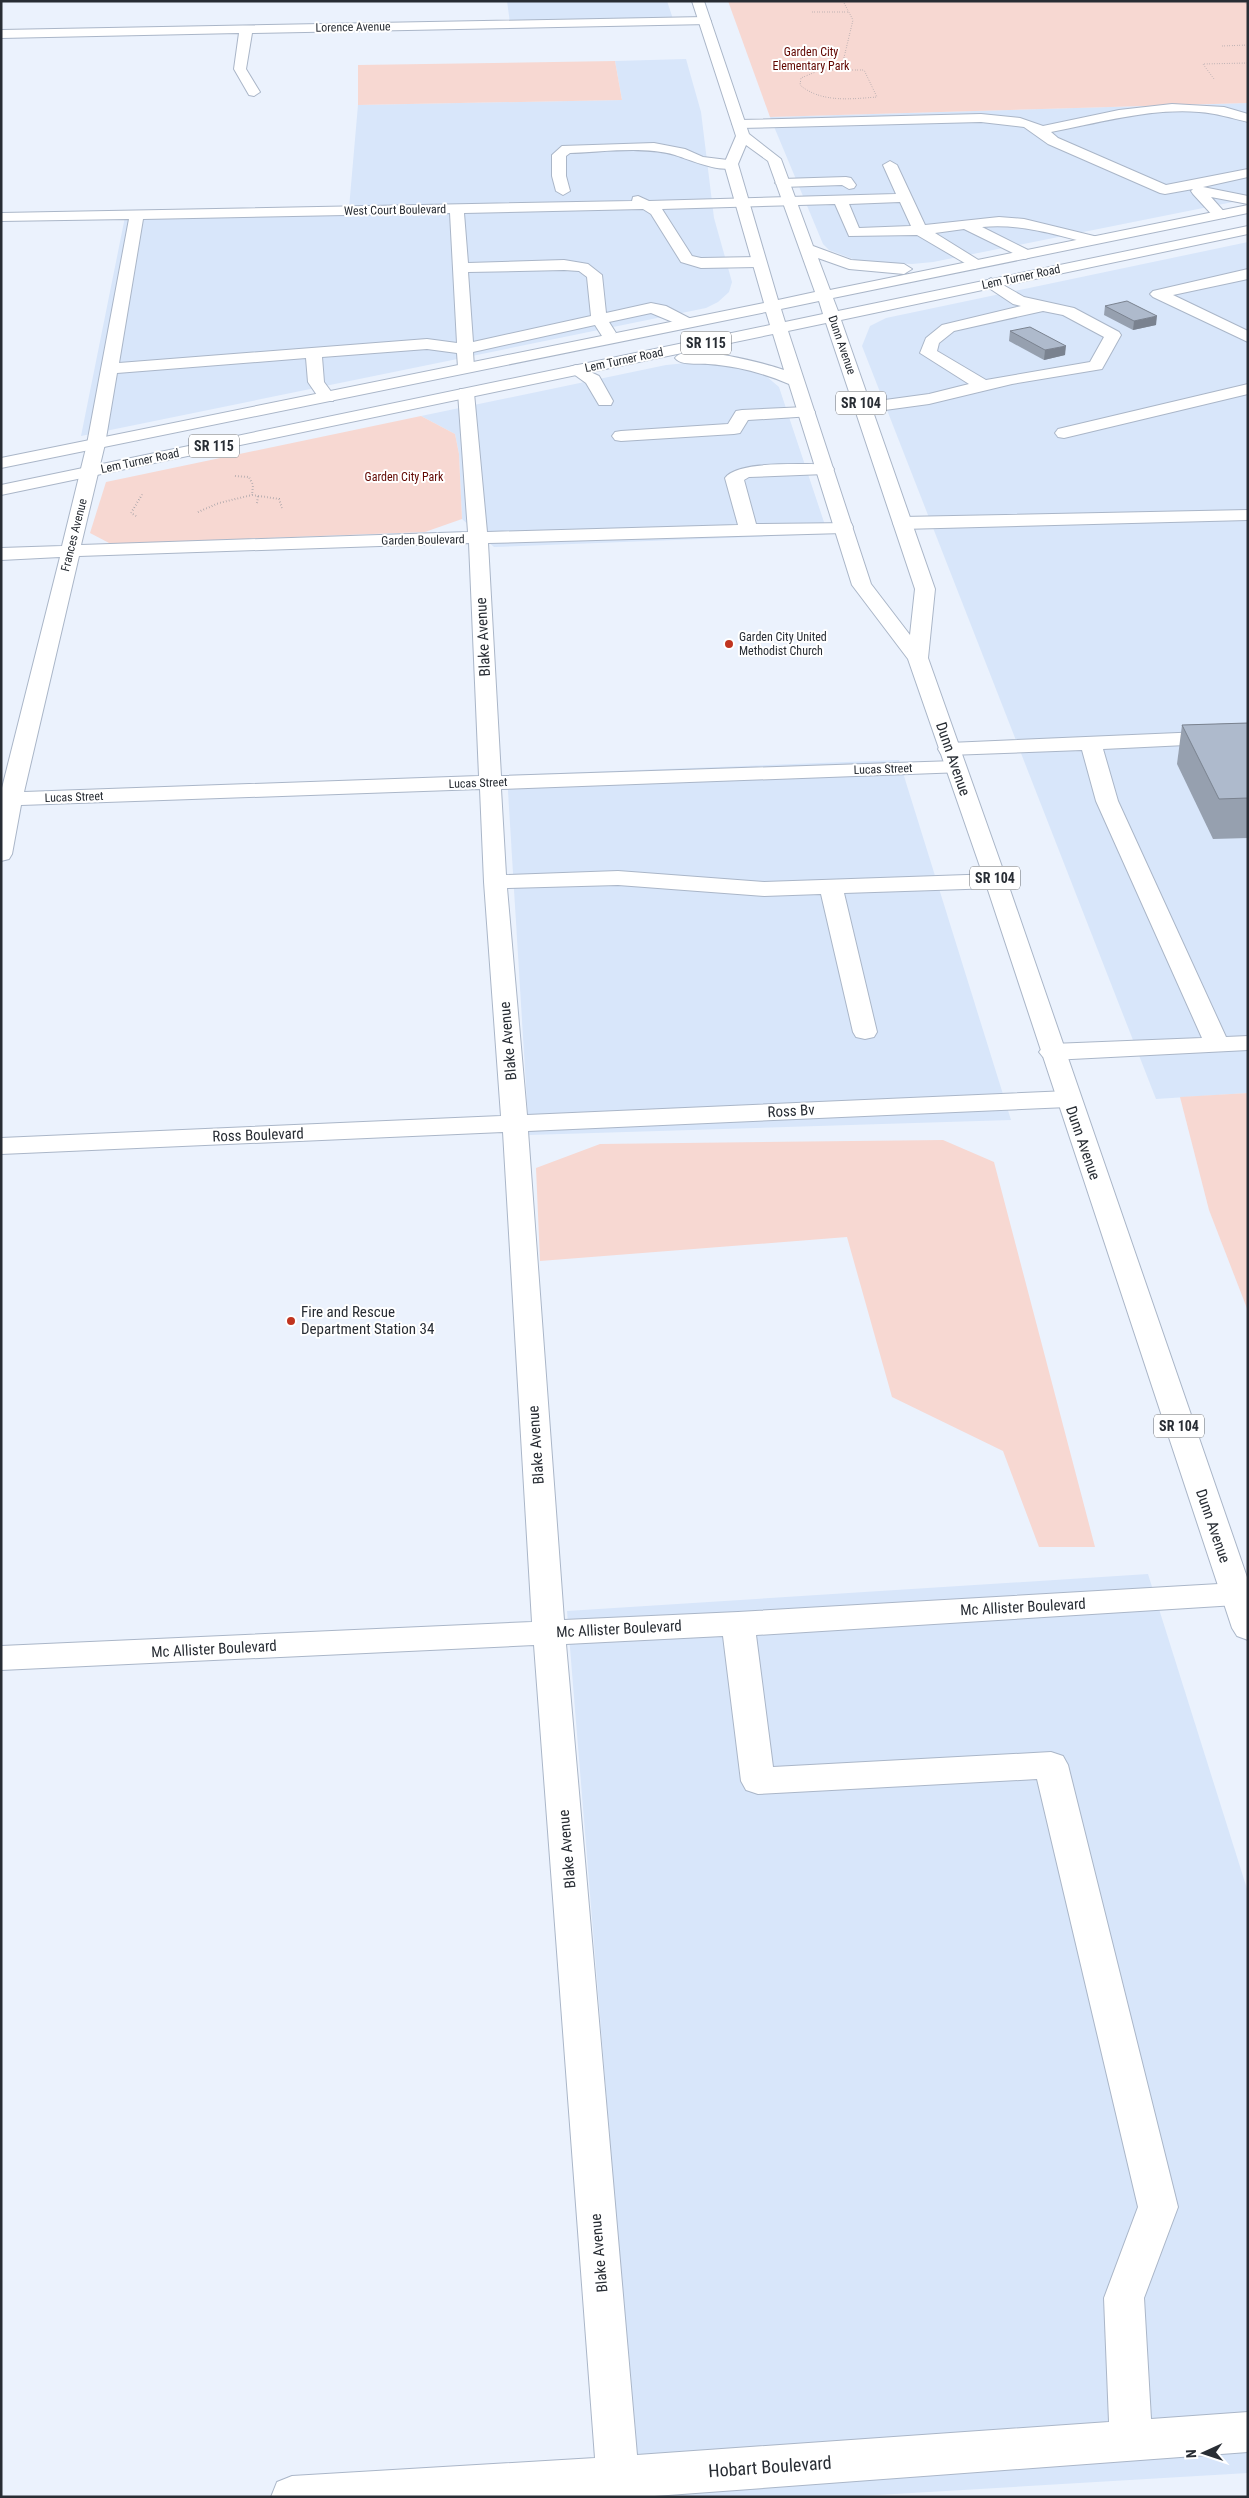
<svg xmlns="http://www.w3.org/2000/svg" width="1249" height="2498" font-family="'Roboto Condensed',sans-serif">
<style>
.built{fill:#d8e6fa}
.green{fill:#f7d8d2}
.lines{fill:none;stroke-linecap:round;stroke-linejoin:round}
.minor-casing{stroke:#aab6c8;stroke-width:2}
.major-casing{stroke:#aab6c8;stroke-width:2}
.path-far1{stroke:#888e97;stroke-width:1;stroke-dasharray:0.5 2;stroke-linecap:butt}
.path{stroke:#888e97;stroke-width:2;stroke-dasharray:0.5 2.5;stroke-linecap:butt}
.minor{fill:#fff;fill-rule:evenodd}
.major{fill:#fff;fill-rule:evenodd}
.wall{fill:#96a0af}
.shaded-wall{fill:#7a828f}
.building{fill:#aebacc;stroke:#7a828f}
.poi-dot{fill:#c0341f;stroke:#fff;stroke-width:2}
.labels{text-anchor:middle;stroke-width:4;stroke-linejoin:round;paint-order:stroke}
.far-street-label{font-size:12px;fill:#282d34;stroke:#fff}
.far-park-label{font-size:12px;fill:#610600;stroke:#fff}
.far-poi-label{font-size:12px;fill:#282d34;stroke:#fff;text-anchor:start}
.shield{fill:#fff;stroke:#686c71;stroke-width:1}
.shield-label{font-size:14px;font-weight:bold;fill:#282d34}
.street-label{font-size:15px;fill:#282d34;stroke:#fff}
.poi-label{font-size:15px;fill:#282d34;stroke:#fff;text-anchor:start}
.near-street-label{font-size:18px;fill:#282d34;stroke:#fff}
</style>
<rect width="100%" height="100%" fill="#ebf2fd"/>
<g class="built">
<path d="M507 1H667L673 19 510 23Z"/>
<path d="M686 59 701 112 714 218 732 282 729 292 718 302 706 308 81 436 126 212 349 208 358 105 622 100 615 61Z"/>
<path d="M1248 103V199L933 262 912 264 858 261 829 250 823 244 770 117Z"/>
<path d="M1248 242V1093L1156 1099 862 346 870 326 886 318Z"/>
<path d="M697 362 747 368 766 376 779 387 828 534 494 547 462 519 459 454 455 434 421 416 666 365Z"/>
<path d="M899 760 1011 1120 529 1135 507 775Z"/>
<path d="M1148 1574 1248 1892V2473L844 2497H639L567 1611Z"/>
</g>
<g class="green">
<path d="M728 1H1248V103L770 117Z"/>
<path d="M615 61 622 100 358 105V65Z"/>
<path d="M421 416 455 434 459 454 462 519 425 532 111 544 90 533 106 482Z"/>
<path d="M1248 1093V1311L1209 1210 1180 1097Z"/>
<path d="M943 1140 994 1162 1095 1547H1039L1003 1451 892 1397 847 1237 540 1261 536 1168 600 1144Z"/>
</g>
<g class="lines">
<defs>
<g id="minor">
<path d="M705 17 711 21 709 24 252 33 246 69 260 92 254 96 249 95 234 69 239 33 1 38V30Z"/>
<path d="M1172 104 1224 107 1248 114V122C1231 118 1216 113 1199 112 1150 108 1099 123 1051 132L1058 138 1166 185 1248 169V177L1203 187 1248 196V204L1211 197 1227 215 1225 218H1215L1193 194 1191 191 1193 189 1165 194 1160 193 1048 144 1024 127 981 122 739 128 732 124 739 120 981 114 1020 118 1043 126 1119 110Z"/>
<path d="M654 143 685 149 703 157 736 161 738 164C728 177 688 159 675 155 643 146 604 152 570 153L566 156V176L570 191 563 195 556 191 552 176V155L562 146Z"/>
<path d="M890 161 897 165 925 225 999 217 1024 219 1098 237 1100 240 1093 244C1056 235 1020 223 982 227L1030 251 1033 254 1030 257 1025 259 964 229 935 233 980 261 983 264 975 269 917 235 849 236 835 204 662 209 692 256 701 258 758 257 766 262 758 267 701 268 681 262 651 214 643 209 464 213 468 263 564 260 588 264 602 275 606 313 651 303 666 306 693 320 695 323 687 328 651 313 609 322 616 333 608 338 602 336 595 325 473 352 474 367 472 370H460L458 367 457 353 427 349 322 357 324 382 335 397 333 401H321L308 382 306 358 117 373 105 444 81 545 468 532 458 393 460 389H472L474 393 487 532 738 525 725 478C738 460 803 465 825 464L831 465 834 469 831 473 825 474 749 477 744 480 756 524 851 523 853 527 851 531 844 533 488 543 501 776 955 761 963 762 966 767 963 772 501 789 506 875 618 871 764 882 996 874 1004 876 1007 881 1004 886 996 888 844 893 877 1032 874 1037 865 1039 856 1037 853 1032 821 894 764 896 618 885 507 888 527 1115 1068 1091 1077 1094 1081 1099 1077 1104 1068 1107 528 1131 564 1620 738 1612 1236 1583 1247 1586 1248 1601 1236 1605 756 1635 773 1767 1051 1752 1063 1756 1068 1765 1178 2207 1144 2298 1151 2419 1248 2412V2452L641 2497H271L277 2482 292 2476 595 2458 534 1645 1 1670V1646L532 1622 503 1132 1 1154V1138L501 1116 484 882 480 789 21 805 12 854 9 859 1 861V792L60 557 1 560V548L62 546 87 444 129 219 1 221V213L632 201 633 197 638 196 649 201 896 194 883 165ZM900 202 911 226 859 228 849 204ZM450 213 457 343 427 339 119 363 143 219ZM564 270 579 271 587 277 591 316 473 342 468 272ZM469 543 479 776 24 792 79 556ZM723 1636 741 1781 746 1790 758 1794 1037 1779 1138 2207 1104 2298 1109 2422 637 2455 566 1644Z"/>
<path d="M846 177 851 178 856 185 854 188 849 189 842 185 782 187 775 183 782 179Z"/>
<path d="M1248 269V279L1173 295 1248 331V342L1153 297 1150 294 1153 291Z"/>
<path d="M991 278 1024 297 1074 308 1119 332 1121 335 1102 369 1012 384 929 404 863 413 857 412 855 408 857 404 863 403 929 394 969 384 920 353 926 338 942 325 1021 306 1013 304 986 286 983 283ZM1043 311 1063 315 1104 337 1090 362 986 380 937 351 939 343 954 331Z"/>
<path d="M576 365 599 376 613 401 611 405H599L586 383 568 370 570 367Z"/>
<path d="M1248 384V394L1064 438 1058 437 1055 433 1058 429Z"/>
<path d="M806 407 812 408 815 412 812 416 748 420 740 433 734 434 621 441 615 440 612 436 615 432 621 431 728 424 736 411 742 410Z"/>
<path d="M1248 510V520L902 529 895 527 893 523 895 519 902 517Z"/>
<path d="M1248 730V742L1103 749 1118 801 1226 1037 1248 1036V1050L1052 1060 1043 1057 1039 1052 1043 1047 1052 1044 1202 1038 1096 801 1082 750 949 755 941 754 938 749 941 744 949 743Z"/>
</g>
<path id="major" d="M692 1H704L749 134 781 159 813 246 851 260 904 264 912 269 904 274 849 269 818 258 830 290 1248 205V213L833 298 838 311 1248 226V234L841 320 935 589 928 658 1007 881 1248 1580V1640L1237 1636 1232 1628 985 881 908 659 852 585 789 384C763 373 737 366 708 364 699 363 681 366 675 358 686 342 767 364 784 370L773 334 1 495V485L770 325 766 312 1 468V458L764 303 724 164 736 136ZM746 145 768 161 815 292 778 300 738 164ZM819 301 823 314 785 322 781 309ZM826 323 915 589 910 635 871 584 788 331Z"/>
</defs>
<use href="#minor" class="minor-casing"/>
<use href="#major" class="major-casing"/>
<g class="path-far1">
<path d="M1244 1 1248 6"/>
<path d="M812 12H849"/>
<path d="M1222 46 1248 45"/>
<path d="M820 70H864L877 97C851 99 821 103 800 85L801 78Z"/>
<path d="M841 70 853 20 843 1"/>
<path d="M1214 79 1203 64 1248 63"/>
</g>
<g class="path">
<path d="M235 476 249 477 253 485 252 495"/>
<path d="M257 503 258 496"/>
<path d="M198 512 219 503 252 495 279 499 282 508"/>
<path d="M136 516 131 513 143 493"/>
</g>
<use href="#minor" class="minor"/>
<use href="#major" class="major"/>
</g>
<g class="wall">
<path d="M1105 306 1156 325 1133 330 1104 315Z"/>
<path d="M1010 331 1065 355 1044 360 1009 341Z"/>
<path d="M1248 723V838L1213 839 1177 764 1182 725Z"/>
</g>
<g class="shaded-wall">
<path d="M1157 316 1156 325 1133 330 1134 321Z"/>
<path d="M1066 346 1065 355 1044 360 1045 350Z"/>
</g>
<g class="building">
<path d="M1127 301 1157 316 1134 321 1105 306Z"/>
<path d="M1030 327 1066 346 1045 350 1010 331Z"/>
<path d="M1248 723V798L1219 799 1182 725Z"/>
</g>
<g class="poi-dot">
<circle cx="729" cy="644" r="5"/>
<circle cx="291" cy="1321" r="5"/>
</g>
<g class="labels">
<g class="far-street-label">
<text transform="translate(353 27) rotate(-1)" y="4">Lorence Avenue</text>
<text transform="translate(395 210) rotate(-1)" y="4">West Court Boulevard</text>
<text transform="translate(1021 277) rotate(-12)" y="4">Lem Turner Road</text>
<text transform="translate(842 345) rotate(71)" y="4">Dunn Avenue</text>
<text transform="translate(624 360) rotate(-12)" y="4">Lem Turner Road</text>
<text transform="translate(140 461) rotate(-12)" y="4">Lem Turner Road</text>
<text transform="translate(74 535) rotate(-76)" y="4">Frances Avenue</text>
<text transform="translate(423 540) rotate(-1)" y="4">Garden Boulevard</text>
<text transform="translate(883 769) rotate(-2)" y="4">Lucas Street</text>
<text transform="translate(478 783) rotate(-2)" y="4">Lucas Street</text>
<text transform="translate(74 797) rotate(-2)" y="4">Lucas Street</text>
</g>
<g class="far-park-label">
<text x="811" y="56">Garden City<tspan x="811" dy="14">Elementary Park</tspan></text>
<text x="404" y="481">Garden City Park</text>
</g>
<g class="far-poi-label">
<text x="739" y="641">Garden City United<tspan x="739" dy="14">Methodist Church</tspan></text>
</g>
<g class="shield">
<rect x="681" y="331.5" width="50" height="23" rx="4"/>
<rect x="836" y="391.5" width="50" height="23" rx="4"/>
<rect x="189" y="434.5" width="50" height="23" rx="4"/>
<rect x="970" y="866.5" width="50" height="23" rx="4"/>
<rect x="1154" y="1414.5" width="50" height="23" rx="4"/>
</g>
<g class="shield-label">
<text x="706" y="348">SR 115</text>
<text x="861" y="408">SR 104</text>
<text x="214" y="451">SR 115</text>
<text x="995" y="883">SR 104</text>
<text x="1179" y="1431">SR 104</text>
</g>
<g class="street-label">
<text transform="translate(483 637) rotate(-93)" y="5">Blake Avenue</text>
<text transform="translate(953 759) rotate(71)" y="5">Dunn Avenue</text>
<text transform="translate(508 1041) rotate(-95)" y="5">Blake Avenue</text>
<text transform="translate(791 1111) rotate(-3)" y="5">Ross Bv</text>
<text transform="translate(258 1135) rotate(-2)" y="5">Ross Boulevard</text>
<text transform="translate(1083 1143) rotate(71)" y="5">Dunn Avenue</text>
<text transform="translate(536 1445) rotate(-94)" y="5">Blake Avenue</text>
<text transform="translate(1213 1526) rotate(71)" y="5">Dunn Avenue</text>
<text transform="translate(1023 1607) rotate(-3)" y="5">Mc Allister Boulevard</text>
<text transform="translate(619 1629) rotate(-3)" y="5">Mc Allister Boulevard</text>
<text transform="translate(214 1649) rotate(-3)" y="5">Mc Allister Boulevard</text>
<text transform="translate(567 1849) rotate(-95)" y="5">Blake Avenue</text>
<text transform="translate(599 2253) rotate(-95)" y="5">Blake Avenue</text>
</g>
<g class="poi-label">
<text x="301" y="1317">Fire and Rescue<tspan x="301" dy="17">Department Station 34</tspan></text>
</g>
<g class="near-street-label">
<text transform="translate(770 2467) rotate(-4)" y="6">Hobart Boulevard</text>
</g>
</g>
<rect width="1249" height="2498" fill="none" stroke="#282d34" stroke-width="5"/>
<g transform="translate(1204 2453) rotate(267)" stroke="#ffffff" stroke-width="4" paint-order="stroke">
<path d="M0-4L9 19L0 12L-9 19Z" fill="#282d34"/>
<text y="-8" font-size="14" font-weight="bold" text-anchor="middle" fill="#282d34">N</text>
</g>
</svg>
